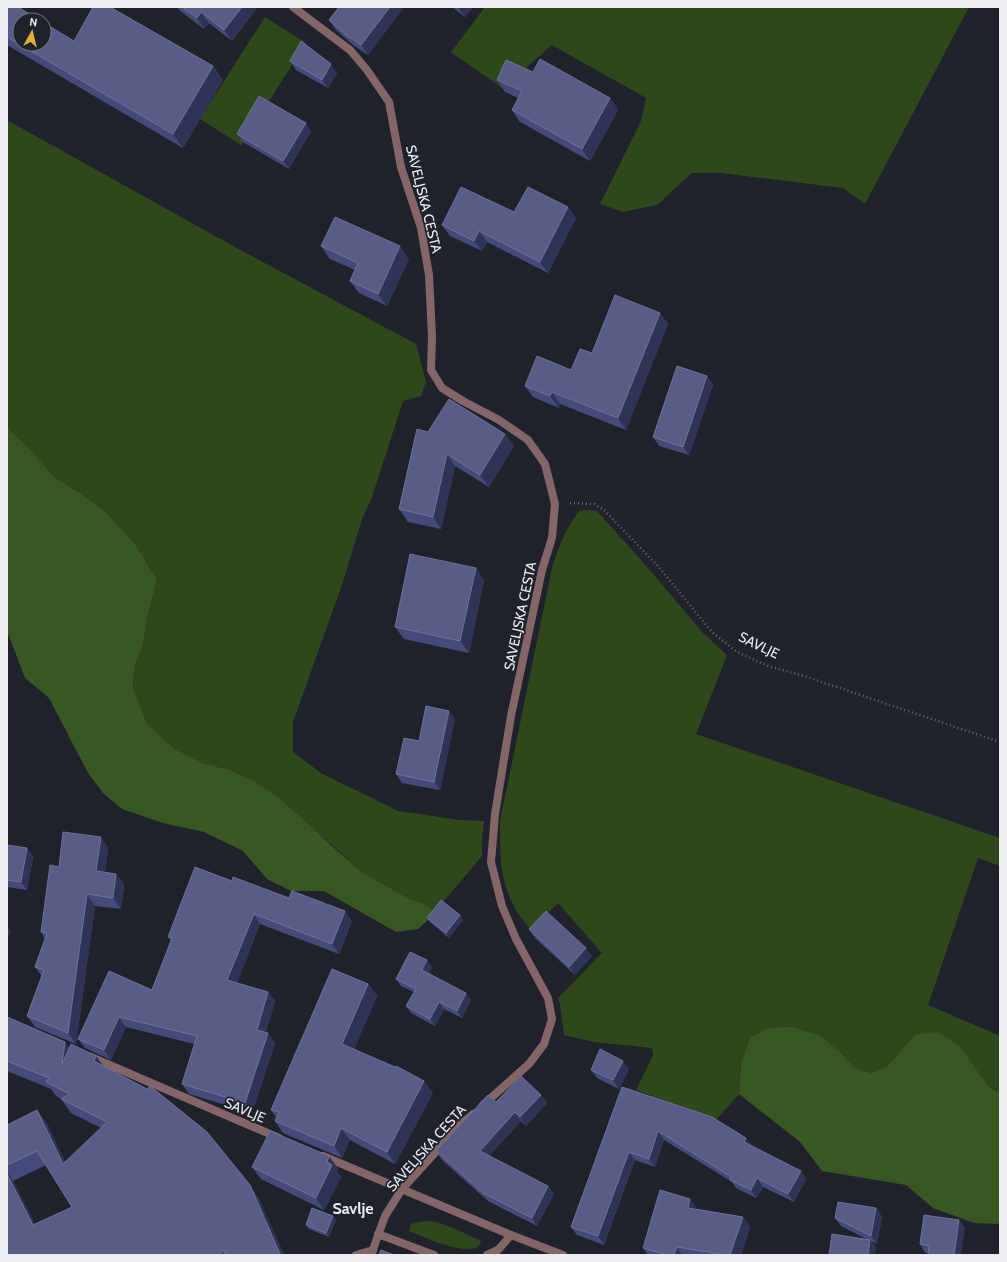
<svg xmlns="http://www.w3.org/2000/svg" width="1007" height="1262" font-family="Cabin,sans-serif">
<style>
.green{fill:#2f481b}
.forest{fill:#395722}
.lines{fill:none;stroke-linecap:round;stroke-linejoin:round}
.path{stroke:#676971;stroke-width:2.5;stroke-dasharray:1 3;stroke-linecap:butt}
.service{stroke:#846669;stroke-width:8}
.minor{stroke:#846669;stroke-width:8}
.tertiary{stroke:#846669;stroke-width:8}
.wall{fill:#464a7a;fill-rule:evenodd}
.shaded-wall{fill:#303355}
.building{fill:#585c87;stroke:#6f7298}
.labels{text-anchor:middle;stroke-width:3.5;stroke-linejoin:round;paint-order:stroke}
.street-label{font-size:14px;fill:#ecedf3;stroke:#20222b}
.quarter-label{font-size:16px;font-weight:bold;fill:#ecedf3;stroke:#20222b}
</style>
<rect width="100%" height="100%" fill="#20222b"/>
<g class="green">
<path d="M485 7H969L865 204 843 188 721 173H692L657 205 623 212 600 204 641 121 646 98 552 45 530 64 505 90 451 52Z"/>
<path d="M265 17 306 43 241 145 200 119Z"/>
<path d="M7 120 233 246 416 344 426 382 421 396 403 401 372 497 362 519 343 582 293 722V752L321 773 398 811 460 820 484 821 482 838V856L443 902 437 912 425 904 406 897 362 872 284 802 230 770 203 763 175 749 147 724 133 687 134 668 143 646 148 615 157 580 135 544 106 512 80 493 53 476 33 452 10 430 7 425Z"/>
<path d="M588 510 597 511 641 560 704 634 727 655 696 734 1000 838V866L978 858 928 1005 1000 1036V1093L990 1088 960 1046 897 1054 887 1066 873 1073 855 1068 840 1052 741 1065 739 1094 710 1127 690 1110 636 1090 653 1055 652 1048 594 1042 564 1035 560 1004 558 998 602 953 558 903 531 930C525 922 517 914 513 904 499 878 500 850 500 821L552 568C559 545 565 531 579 511Z"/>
<path d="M426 1221C443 1221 465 1234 481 1241 478 1262 421 1236 409 1231L411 1224Z"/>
</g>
<g class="forest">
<path d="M7 425 10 430 33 452 53 476 80 493 106 512 135 544 157 580 148 615 143 646 134 668 133 687 147 724 175 749 203 763 230 770 257 783 284 802 312 827 333 847 362 872 406 897 425 904 437 912 418 929 396 932 324 891H291L267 879 243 851 204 832 163 823 122 809 103 793 88 773 49 698 25 678 7 631Z"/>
<path d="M791 1027 819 1035 840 1052 855 1068 872 1073 887 1066 916 1034 938 1032 960 1046 990 1088 1000 1093V1224L974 1223 933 1208 906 1185 822 1171 800 1142 739 1094 741 1064 750 1038 768 1028Z"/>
</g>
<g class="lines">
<path class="path" d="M570 503 594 504 604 510 657 565 712 632 737 652 768 666 804 676 1000 742"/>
<g class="service">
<path d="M378 1234 434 1255"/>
<path d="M487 1255 498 1250 511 1235"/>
</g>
<g class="minor">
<path d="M293 7 350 50 367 70 389 102 401 167 421 228 429 275 432 336 431 370 442 388 463 401 499 420 528 440 545 464 555 504 552 538 542 570 511 716 495 814 491 862 502 906 516 939 548 998 552 1019 544 1044 529 1064 483 1105"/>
<path d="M402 1189 461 1124 473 1114"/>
<path d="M356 1255 373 1250"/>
</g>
<g class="tertiary">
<path d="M91 1057 279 1138"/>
<path d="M323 1156 511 1235 563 1255"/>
<path d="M371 1255 385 1216 402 1189"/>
</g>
</g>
<g class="wall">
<path d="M7 7 74 41 213 66 223 80 183 148 7 45Z"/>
<path d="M177 7H254L256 9 232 41 209 23 204 29 179 10Z"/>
<path d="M339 7H404L368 55 353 45 336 30 329 20Z"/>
<path d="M452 7H473L465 17Z"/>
<path d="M290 61 337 73 328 88 296 70Z"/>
<path d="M533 72 610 98 618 110 590 161 520 122 512 110 518 98 505 92 497 80Z"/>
<path d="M311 131 289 169 243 142 237 134Z"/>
<path d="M514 212 576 218 548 273 487 242 482 251 450 236 442 225Z"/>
<path d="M321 246 409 259 387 306 359 293 350 281 355 270 330 259Z"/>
<path d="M660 313 668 324 626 430 560 404 559 408 533 397 525 386 571 370 592 353Z"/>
<path d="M707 376 713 385 689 455 659 446 653 437Z"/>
<path d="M428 432 505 434 514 446 489 487 455 466 441 529 408 522 399 509Z"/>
<path d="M484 580 469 653 404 639 395 627Z"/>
<path d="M455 719 440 790 402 783 396 774 419 741Z"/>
<path d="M7 845 27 848 33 857 27 890 7 887Z"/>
<path d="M108 848 105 872 116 874 124 885 121 909 95 906 76 1044 35 1027 27 1016 42 976 35 967 45 939 41 932 59 867Z"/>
<path d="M232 881 289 898 345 911 352 921 339 954 260 924 237 983 268 992 275 1001 266 1032 268 1033 275 1043 252 1113 189 1094 182 1084 194 1044 126 1027 111 1060 85 1048 78 1039 152 990 171 941 168 937Z"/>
<path d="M460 915 463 920 449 938 430 922 427 918Z"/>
<path d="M529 929 592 956 575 975 535 938Z"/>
<path d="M432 967 429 974 471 1000 462 1018 444 1009 435 1026 411 1013 406 1006 414 992 401 986 396 979Z"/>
<path d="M368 984 377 996 354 1049 433 1093 395 1164 350 1140 342 1158 283 1133 275 1121 276 1117 271 1110Z"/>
<path d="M7 1017 65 1042 69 1048 96 1056 104 1067 250 1185 259 1199 284 1255H7V1125L37 1110 47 1124 65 1162 101 1128 71 1113 61 1099 56 1096 51 1089 7 1071ZM46 1165 72 1207 35 1224 13 1181Z"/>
<path d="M629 1069 619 1089 597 1078 591 1070Z"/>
<path d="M622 1087 746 1138 752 1146 801 1171 806 1179 794 1202 763 1187 756 1198 736 1188 732 1182 664 1140 655 1167 635 1160 604 1245 577 1235 571 1227Z"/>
<path d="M541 1095 547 1103 526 1126 521 1121 489 1156 548 1186 554 1194 537 1226 488 1201 442 1160 436 1151Z"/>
<path d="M252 1167 338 1168 337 1171 341 1177 324 1210 261 1179Z"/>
<path d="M876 1208 882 1217 877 1244 871 1241 876 1248 868 1240 841 1226 835 1218Z"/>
<path d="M698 1209 743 1217 750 1227 741 1255H648L643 1248Z"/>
<path d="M333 1216 336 1220 329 1237 309 1229 306 1225Z"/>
<path d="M965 1228 928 1253H925L920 1244Z"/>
</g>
<g class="shaded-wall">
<path d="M242 7H254L256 9 232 41 224 30Z"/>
<path d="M390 7H404L368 55 361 45Z"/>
<path d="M461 7H473L465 17 459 9Z"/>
<path d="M201 12 209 23 204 29 197 18Z"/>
<path d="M331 64 337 73 328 88 322 80Z"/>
<path d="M213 66 223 80 183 148 173 134Z"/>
<path d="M610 98 618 110 590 161 582 149Z"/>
<path d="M306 123 311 131 289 169 283 161Z"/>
<path d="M568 207 576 218 548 273 540 262Z"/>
<path d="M479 231 487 242 482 251 474 241Z"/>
<path d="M400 246 409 259 387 306 378 294Z"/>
<path d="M660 313 668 324 626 430 618 418Z"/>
<path d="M707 376 713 385 689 455 683 447Z"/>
<path d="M552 392 560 404 559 408 550 396Z"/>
<path d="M505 434 514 446 489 487 480 475Z"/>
<path d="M447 454 455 466 441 529 433 517Z"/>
<path d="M476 568 484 580 469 653 460 641Z"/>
<path d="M449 711 455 719 440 790 434 782Z"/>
<path d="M101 837 108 848 104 882 96 871Z"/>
<path d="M27 848 33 857 27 890 21 882Z"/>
<path d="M116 874 124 885 121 909 113 898Z"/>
<path d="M87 894 95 906 76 1044 68 1033Z"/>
<path d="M345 911 352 921 339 954 332 944Z"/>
<path d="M254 914 260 924 234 990 227 980Z"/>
<path d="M460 915 463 920 449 938 446 933Z"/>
<path d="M7 926 11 931 7 940Z"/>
<path d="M7 948 9 951 7 956Z"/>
<path d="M586 948 592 956 575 975 569 967Z"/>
<path d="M427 960 432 967 427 977 422 970Z"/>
<path d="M368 984 377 996 351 1056 342 1044Z"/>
<path d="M268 992 275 1001 264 1039 257 1030Z"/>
<path d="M466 993 471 1000 462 1018 457 1011Z"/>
<path d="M439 1002 444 1009 435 1026 430 1019Z"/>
<path d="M119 1017 126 1027 111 1060 104 1050Z"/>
<path d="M268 1033 275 1043 252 1113 245 1103Z"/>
<path d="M65 1042 75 1056 62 1064Z"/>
<path d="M96 1056 106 1070 94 1061Z"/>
<path d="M623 1061 629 1069 619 1089 613 1080Z"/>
<path d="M424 1081 433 1093 395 1164 387 1152Z"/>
<path d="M541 1095 547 1103 526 1126 520 1117Z"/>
<path d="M37 1110 47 1124 73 1178 63 1164Z"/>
<path d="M515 1112 521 1121 486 1159 480 1151Z"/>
<path d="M341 1128 350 1140 342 1158 334 1146Z"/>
<path d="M658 1131 664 1140 655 1167 649 1159Z"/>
<path d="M746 1138 752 1146 744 1142Z"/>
<path d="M629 1152 635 1160 604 1245 598 1236Z"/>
<path d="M329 1156 338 1168 337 1171 341 1177 324 1210 316 1198 327 1162Z"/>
<path d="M801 1171 806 1179 794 1202 788 1194Z"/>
<path d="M7 1172 13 1181 43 1239 33 1225 7 1174Z"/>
<path d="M757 1178 763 1187 756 1198 751 1190Z"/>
<path d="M250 1185 259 1199 284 1255H281L280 1254Z"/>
<path d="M548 1186 554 1194 537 1226 532 1218Z"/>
<path d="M690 1199 698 1209 688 1208Z"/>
<path d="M876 1208 882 1217 877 1244 871 1236Z"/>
<path d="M333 1216 336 1220 329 1237 326 1233Z"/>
<path d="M743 1217 750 1227 741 1255H730Z"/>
<path d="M959 1220 965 1228 961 1255H954Z"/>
<path d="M870 1240 876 1248 875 1255H868Z"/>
<path d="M677 1247 682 1255H674Z"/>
</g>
<g class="building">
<path d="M7 7H18L39 20H20V44H44V23L74 41 93 7H110L213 66 173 134 7 37Z"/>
<path d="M182 7H242L224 30 201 12 197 18Z"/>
<path d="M339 7H390L361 45 346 35 329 20Z"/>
<path d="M301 41 331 64 322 80 290 61Z"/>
<path d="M540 59 610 98 582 149 512 110 522 91 497 80 506 60 533 72Z"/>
<path d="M259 96 306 123 283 161 237 134Z"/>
<path d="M461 187 514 212 528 187 568 207 540 262 479 231 474 241 442 225Z"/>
<path d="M335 217 400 246 378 294 350 281 358 263 321 246Z"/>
<path d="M615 295 660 313 618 418 552 392 550 396 525 386 537 356 571 370 580 349 592 353Z"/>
<path d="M677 366 707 376 683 447 653 437Z"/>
<path d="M449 399 505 434 480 475 447 454 433 517 399 509 417 429 428 432Z"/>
<path d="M410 554 476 568 460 641 395 627Z"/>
<path d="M426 706 449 711 434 782 396 774 404 738 419 741Z"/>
<path d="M63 832 101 837 96 871 116 874 113 898 87 894 68 1033 27 1016 44 970 35 967 47 933 41 932 50 865 59 867Z"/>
<path d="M7 845 27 848 21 882 7 880Z"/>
<path d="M195 867 232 881 233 877 289 898 292 891 345 911 332 944 254 914 227 980 268 992 257 1030 268 1033 245 1103 182 1084 197 1036 119 1017 104 1050 78 1039 109 971 152 990 172 938 168 937Z"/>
<path d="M441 900 460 915 446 933 427 918Z"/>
<path d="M546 911 586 948 569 967 529 929Z"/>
<path d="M410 952 427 960 422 970 466 993 457 1011 439 1002 430 1019 406 1006 416 989 396 979Z"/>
<path d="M332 969 368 984 342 1044 395 1067 396 1066 424 1081 387 1152 341 1128 334 1146 275 1121 279 1112 271 1110Z"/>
<path d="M7 1017 65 1042 62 1064 71 1044 96 1056 94 1061 147 1089 150 1086 207 1132 250 1185 280 1254 276 1255H226L224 1250 218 1255H7V1174L33 1225 72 1207 37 1151 7 1165V1125L37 1110 63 1164 107 1122 61 1099 70 1094 46 1082 49 1078 7 1061Z"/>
<path d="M600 1049 623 1061 613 1080 591 1070Z"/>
<path d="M521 1076 541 1095 520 1117 515 1112 480 1151 548 1186 532 1218 483 1193 436 1151 488 1095 496 1102Z"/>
<path d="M622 1087 712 1117 746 1138 744 1142 801 1171 788 1194 757 1178 751 1190 730 1180 731 1177 658 1131 649 1159 629 1152 598 1236 571 1227Z"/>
<path d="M270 1131 329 1156 327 1162 332 1165 316 1198 252 1167Z"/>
<path d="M660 1190 690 1199 688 1208 743 1217 730 1255H726L677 1247 674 1255H667L643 1248Z"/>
<path d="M838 1202 876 1208 871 1236 835 1218Z"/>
<path d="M312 1208 333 1216 326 1233 306 1225Z"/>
<path d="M924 1215 959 1220 954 1255H928L929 1246 920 1244Z"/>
<path d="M832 1234 870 1240 868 1255H829Z"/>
<path d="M381 1250 394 1255H379Z"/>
</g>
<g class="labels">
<g class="street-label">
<text transform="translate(424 199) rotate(76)" y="5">SAVELJSKA CESTA</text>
<text transform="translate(520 616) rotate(-78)" y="5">SAVELJSKA CESTA</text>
<text transform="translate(759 645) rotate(26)" y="5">SAVLJE</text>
<text transform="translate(245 1110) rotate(23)" y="5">SAVLJE</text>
<text transform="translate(426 1148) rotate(-48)" y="5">SAVELJSKA CESTA</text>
</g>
<g class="quarter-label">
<text x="353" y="1214">Savlje</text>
</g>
</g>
<rect width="1007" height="1262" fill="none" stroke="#ecedf3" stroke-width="16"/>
<g transform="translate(32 32) rotate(8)"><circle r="19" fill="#20222b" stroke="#72737b"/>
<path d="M0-3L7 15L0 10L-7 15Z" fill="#e3ae35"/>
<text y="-6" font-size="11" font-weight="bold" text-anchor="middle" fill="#ecedf3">N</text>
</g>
</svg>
